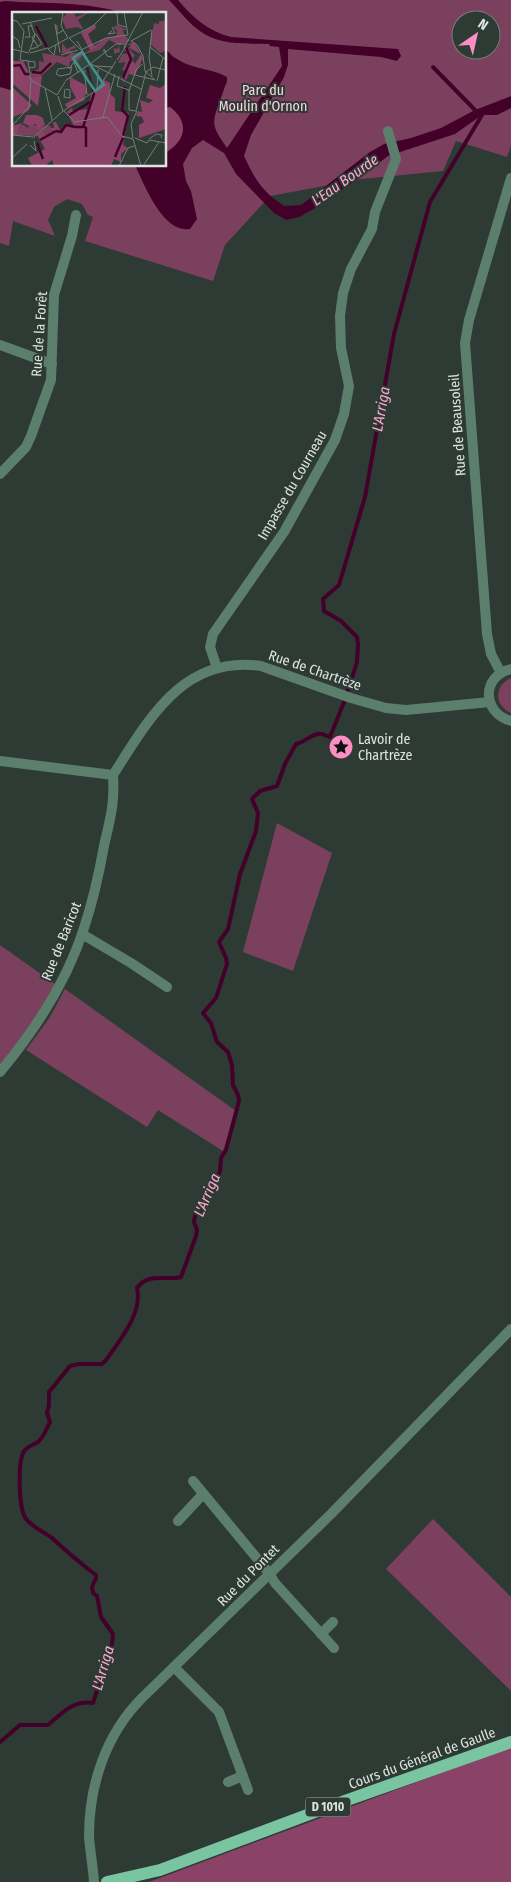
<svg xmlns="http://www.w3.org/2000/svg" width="511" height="1882" font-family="'Fira Sans Condensed',sans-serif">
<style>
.green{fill:#7b405d;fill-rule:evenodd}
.forest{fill:#8a4267}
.water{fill:#430029}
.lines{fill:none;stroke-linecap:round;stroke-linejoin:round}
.stream{stroke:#430029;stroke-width:4}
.minor{stroke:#5b7e6d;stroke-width:10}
.tertiary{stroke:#5b7e6d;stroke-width:10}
.primary{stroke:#79c4a1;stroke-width:12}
.labels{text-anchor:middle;stroke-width:4;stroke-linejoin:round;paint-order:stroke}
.shield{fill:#2e3a34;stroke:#a8b1ac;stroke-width:1}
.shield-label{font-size:12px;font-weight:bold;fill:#dde4e0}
.park-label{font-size:14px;fill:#fed2e5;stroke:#2e3a34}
.street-label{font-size:14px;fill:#dde4e0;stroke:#2e3a34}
.poi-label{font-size:14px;fill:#dde4e0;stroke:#2e3a34;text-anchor:start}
.water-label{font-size:15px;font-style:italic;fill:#feaad2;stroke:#2e3a34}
.inset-river{fill:none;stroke:#430029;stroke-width:2.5}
.inset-road{fill:none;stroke:#747e79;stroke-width:1}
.view{fill:#42928a;fill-opacity:0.15;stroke:#42928a;stroke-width:2.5}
.inset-edge{fill:none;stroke:#dde4e0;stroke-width:2.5}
</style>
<rect width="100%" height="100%" fill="#2e3a34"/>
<g class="green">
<path d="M0 0H511V146L507 157 456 141 443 171 362 179 270 196 225 245 213 281 85 241 93 217 88 215 82 204 67 199 54 207 48 220 55 236 13 221 9 246 0 243ZM14 14H165V165H14ZM461 20H491V50H461Z"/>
<path d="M511 678V713C494 706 494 685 511 678Z"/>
<path d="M277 823 332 853 293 971 243 952Z"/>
<path d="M0 945 55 984 40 1010 0 1068Z"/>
<path d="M65 989 236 1111 223 1151 158 1110 147 1127 26 1050 50 1017Z"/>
<path d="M433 1519 511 1597V1691L386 1569Z"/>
</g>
<g class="forest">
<path d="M170 106C190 121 186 141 165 153V108Z"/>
<path d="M511 1747V1882H149Z"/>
</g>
<g class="water">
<path d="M169 0H178C193 18 208 31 231 37L398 49 401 56 397 61 381 57 288 49V65L284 77 251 135 244 156C256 181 261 190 284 206L301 205 370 152 384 144 411 138 441 128 475 110 511 96V108L497 115H482L455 134 388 156 358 179 312 210 299 217 286 220 274 213 236 174 224 153 203 140 192 148 183 164 186 181 191 191 197 219 190 229C163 234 144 184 135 165H165V153C186 141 190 122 170 107L165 108V48C169 52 172 57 177 59 191 69 211 68 227 77V82C224 87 223 94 220 100 211 125 212 126 227 148L282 66 279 47 270 46 269 44C246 43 220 46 200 31 188 23 179 10 169 0Z"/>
<path d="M5 1C45 4 87 1 126 14H14V91L0 87V2Z"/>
</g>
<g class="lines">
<g class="stream">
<path d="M433 67 475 110"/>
<path d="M347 693 357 662 358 644 357 637 341 621 324 611 323 599 339 585 365 497 394 334 430 202 482 115"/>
<path d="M0 1742 20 1725H48C62 1713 73 1700 93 1703L112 1644 113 1634 101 1617 97 1596 93 1593 92 1587 96 1578V1575C80 1563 66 1551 52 1538 44 1532 34 1528 27 1520 18 1511 18 1465 23 1453 26 1446 32 1446 38 1442 43 1438 47 1428 50 1422L47 1413 49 1405V1392L70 1366 79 1364H102L106 1360C120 1340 143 1313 137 1288 148 1272 166 1281 181 1277L196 1236 197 1230 194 1222 195 1216 209 1198 220 1171 221 1158 226 1150 239 1101 238 1095 233 1085 232 1065 228 1052 217 1042 211 1023 203 1013 216 998 227 964 226 958 219 942 228 929 240 874 256 831 258 813 252 799 260 791 277 786 285 764 296 744C306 742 313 732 322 734 325 735 327 736 330 737L344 702"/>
</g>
<g class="minor">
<path d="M0 345 52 364"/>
<path d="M0 474 26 447 31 436 51 380 54 295 72 236 76 215"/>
<path d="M217 668 210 647 213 634 284 532 335 440 344 414 349 386 341 348 340 316 343 293 351 269 372 229 375 212 396 159 388 131"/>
<path d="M0 761 113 775"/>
<path d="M113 775C149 719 183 655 261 666L351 698 386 708 406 710 490 702"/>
<path d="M82 934 131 963 167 987"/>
<path d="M0 1072C36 1029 67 981 84 928 93 901 99 874 104 846 110 819 115 804 113 775"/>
<path d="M193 1481 269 1573 275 1583 334 1648"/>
<path d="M178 1521 203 1494"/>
<path d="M321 1634 333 1622"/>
<path d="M174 1667 219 1712 248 1790"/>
<path d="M228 1782 243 1776"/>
<path d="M94 1882C93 1867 90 1851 89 1836 89 1785 106 1734 142 1698L331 1514 511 1329"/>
</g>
<g class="tertiary">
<path d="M511 669C481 676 482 713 511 721"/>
<path d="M501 673 491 654 487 634 465 343 469 320 511 178"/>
</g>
<path class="primary" d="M107 1882 160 1870 339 1803 511 1742"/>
</g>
<defs>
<symbol id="sight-disc" viewBox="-11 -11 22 22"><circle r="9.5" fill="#fb8fc4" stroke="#2e3a34"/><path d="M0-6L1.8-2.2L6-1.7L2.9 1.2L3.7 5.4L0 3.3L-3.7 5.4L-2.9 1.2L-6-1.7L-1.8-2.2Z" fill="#111"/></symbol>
</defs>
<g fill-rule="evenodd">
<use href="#sight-disc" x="327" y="733" width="28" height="28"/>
</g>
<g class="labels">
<rect class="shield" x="305.5" y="1797.5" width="45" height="19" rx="4"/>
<g class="shield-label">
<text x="328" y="1811">D 1010</text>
</g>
<g class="park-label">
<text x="263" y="95">Parc du<tspan x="263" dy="16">Moulin d'Ornon</tspan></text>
</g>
<g class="street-label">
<text transform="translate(39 334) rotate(-86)" y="5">Rue de la Forêt</text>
<text transform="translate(457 425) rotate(-94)" y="5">Rue de Beausoleil</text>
<text transform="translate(292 485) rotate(-60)" y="5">Impasse du Courneau</text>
<text transform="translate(315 670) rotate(19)" y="5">Rue de Chartrèze</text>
<text transform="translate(61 941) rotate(-68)" y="5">Rue de Baricot</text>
<text transform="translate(248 1575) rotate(-45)" y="5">Rue du Pontet</text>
<text transform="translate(422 1758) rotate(-20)" y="5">Cours du Général de Gaulle</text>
</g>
<g class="poi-label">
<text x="358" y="744">Lavoir de<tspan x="358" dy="16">Chartrèze</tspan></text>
</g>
<g class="water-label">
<text transform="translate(345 180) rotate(-35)" y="5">L'Eau Bourde</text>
<text transform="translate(381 409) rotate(-80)" y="5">L'Arriga</text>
<text transform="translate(207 1195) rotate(-67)" y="5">L'Arriga</text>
<text transform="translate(103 1668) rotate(-74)" y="5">L'Arriga</text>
</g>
</g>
<g transform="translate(12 12)">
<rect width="154" height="154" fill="#2e3a34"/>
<path d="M56 0H62L64 5 77 0 66 8 72 18 65 15 54 17 50 7ZM147 9H154V39L148 41 138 32 142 11 147 12ZM104 13 115 18H111L112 22 118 29 107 33 108 40 102 42V36L106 37 107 33 97 28 88 38 72 42 64 50 58 49 57 55 45 50 28 65 20 66 18 61 27 57V49L32 50 30 41 54 45 59 41H50V31L55 37 63 33 64 36 58 38 60 41 75 40 91 27 104 24 105 18 101 16ZM114 34 123 43 118 52 123 63 117 62 114 68 111 66 113 75 109 64 113 63 114 58H110L114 50 106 51 110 42 118 41 112 38ZM18 112 29 115 37 113 42 119 34 123 31 118 24 124 5 123 7 115 16 116Z" fill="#7b405d"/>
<path d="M83 12 84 16 76 22 81 33 86 35 78 38 69 21ZM122 30 131 46 123 63 117 62 116 54 121 49 119 45 123 52 129 42 117 36 119 33H115ZM0 49H11L20 66 30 64 26 94 0 71ZM58 65 73 73 75 82 72 84 73 88 55 96 53 92 64 86 58 75ZM92 68 98 71V82L103 86V99L117 101 111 133 116 136 109 142V150L102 147 99 154H42L40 148 33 154H20L16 146 33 137 25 123 31 118 34 123 42 119 38 116H42L41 110H44L49 120 53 111 62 115 55 100 60 96 61 99 76 97 79 83ZM154 72V117L127 126V113L132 110 130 105 124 104 126 99 130 100 128 88 137 91 141 88 134 86 138 73 148 76ZM0 75 20 93 16 99 1 105V111H0ZM14 103H25L31 106 33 113 25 118 24 112 17 114 11 111 8 115 11 113 16 116 7 115 5 123H0V114L11 111Z" fill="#8a4267"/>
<path class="inset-river" d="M24 14 35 35M0 54 8 53 13 62H18M20 60 29 61 39 51M111 66 119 47 114 35M57 103 78 90M71 114 74 116V135M63 115H71L82 82 75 55M44 119 49 120 54 113 63 115M111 124 116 104 110 98 113 75M28 128 44 119M25 131 31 147M103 145 111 126"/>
<path class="inset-road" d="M51 0 49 14 56 26M112 0 116 23M105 1 106 13 114 15M0 8 5 9 12 19 8 48 16 49M10 12 40 6M43 12 48 41M45 13V22L52 18M100 15 103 21 96 22 100 19M140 18 137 45 140 64M0 24 6 28 8 36M13 25H18L16 14H21M57 26 81 14 95 0M57 26 69 38M65 29 78 52M119 29 125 33 131 44 133 59 143 68M119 29 139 18M22 30 20 25 24 22 30 32 26 34M138 35 154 48M112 36 131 0M0 37 17 41M19 37 26 35 22 28M36 37 56 26M36 37 42 43 44 33M69 38 94 26 116 23M17 40 23 23 18 10M92 40V37L95 44 100 45M18 41 36 36M49 43 66 38M105 48 114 34M16 49 19 68M16 49 23 50V55L17 56M78 52 104 32H114M79 52 129 77M83 54 101 55M57 57 62 50 66 61M72 58 75 82M123 63 143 68M48 64 44 62 46 57 60 55 58 62 48 64M107 64 105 74 117 78M19 68 45 83M53 69 78 52M145 69 151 46M33 76 40 108M53 77 52 85 58 86V78L54 77M85 78 86 57M45 83 53 70M46 84 51 99M51 99 85 78 104 49M52 99 63 110 95 105 110 124 121 127M124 99 134 60 141 55 154 58M124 99 117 98V79L124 58 130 52M91 105 103 62M0 114 17 95 19 69M0 123 21 125M21 126 51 99M121 126 119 112 125 99M123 126 135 131 137 128M121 127 129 154M137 127 144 122 150 123 149 126M137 128 154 131M18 133 24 139 22 129M0 146 15 132M107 154 116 136 122 134M131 154 147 130"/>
<path class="view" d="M70 40 92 73 83 79 61 46Z"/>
<rect width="154" height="154" class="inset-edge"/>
</g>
<g transform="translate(476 35) rotate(34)"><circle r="24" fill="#2e3a34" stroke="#747e79"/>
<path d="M0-4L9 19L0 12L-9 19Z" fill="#fb8fc4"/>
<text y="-8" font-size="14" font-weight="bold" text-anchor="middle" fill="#dde4e0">N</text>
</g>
</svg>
